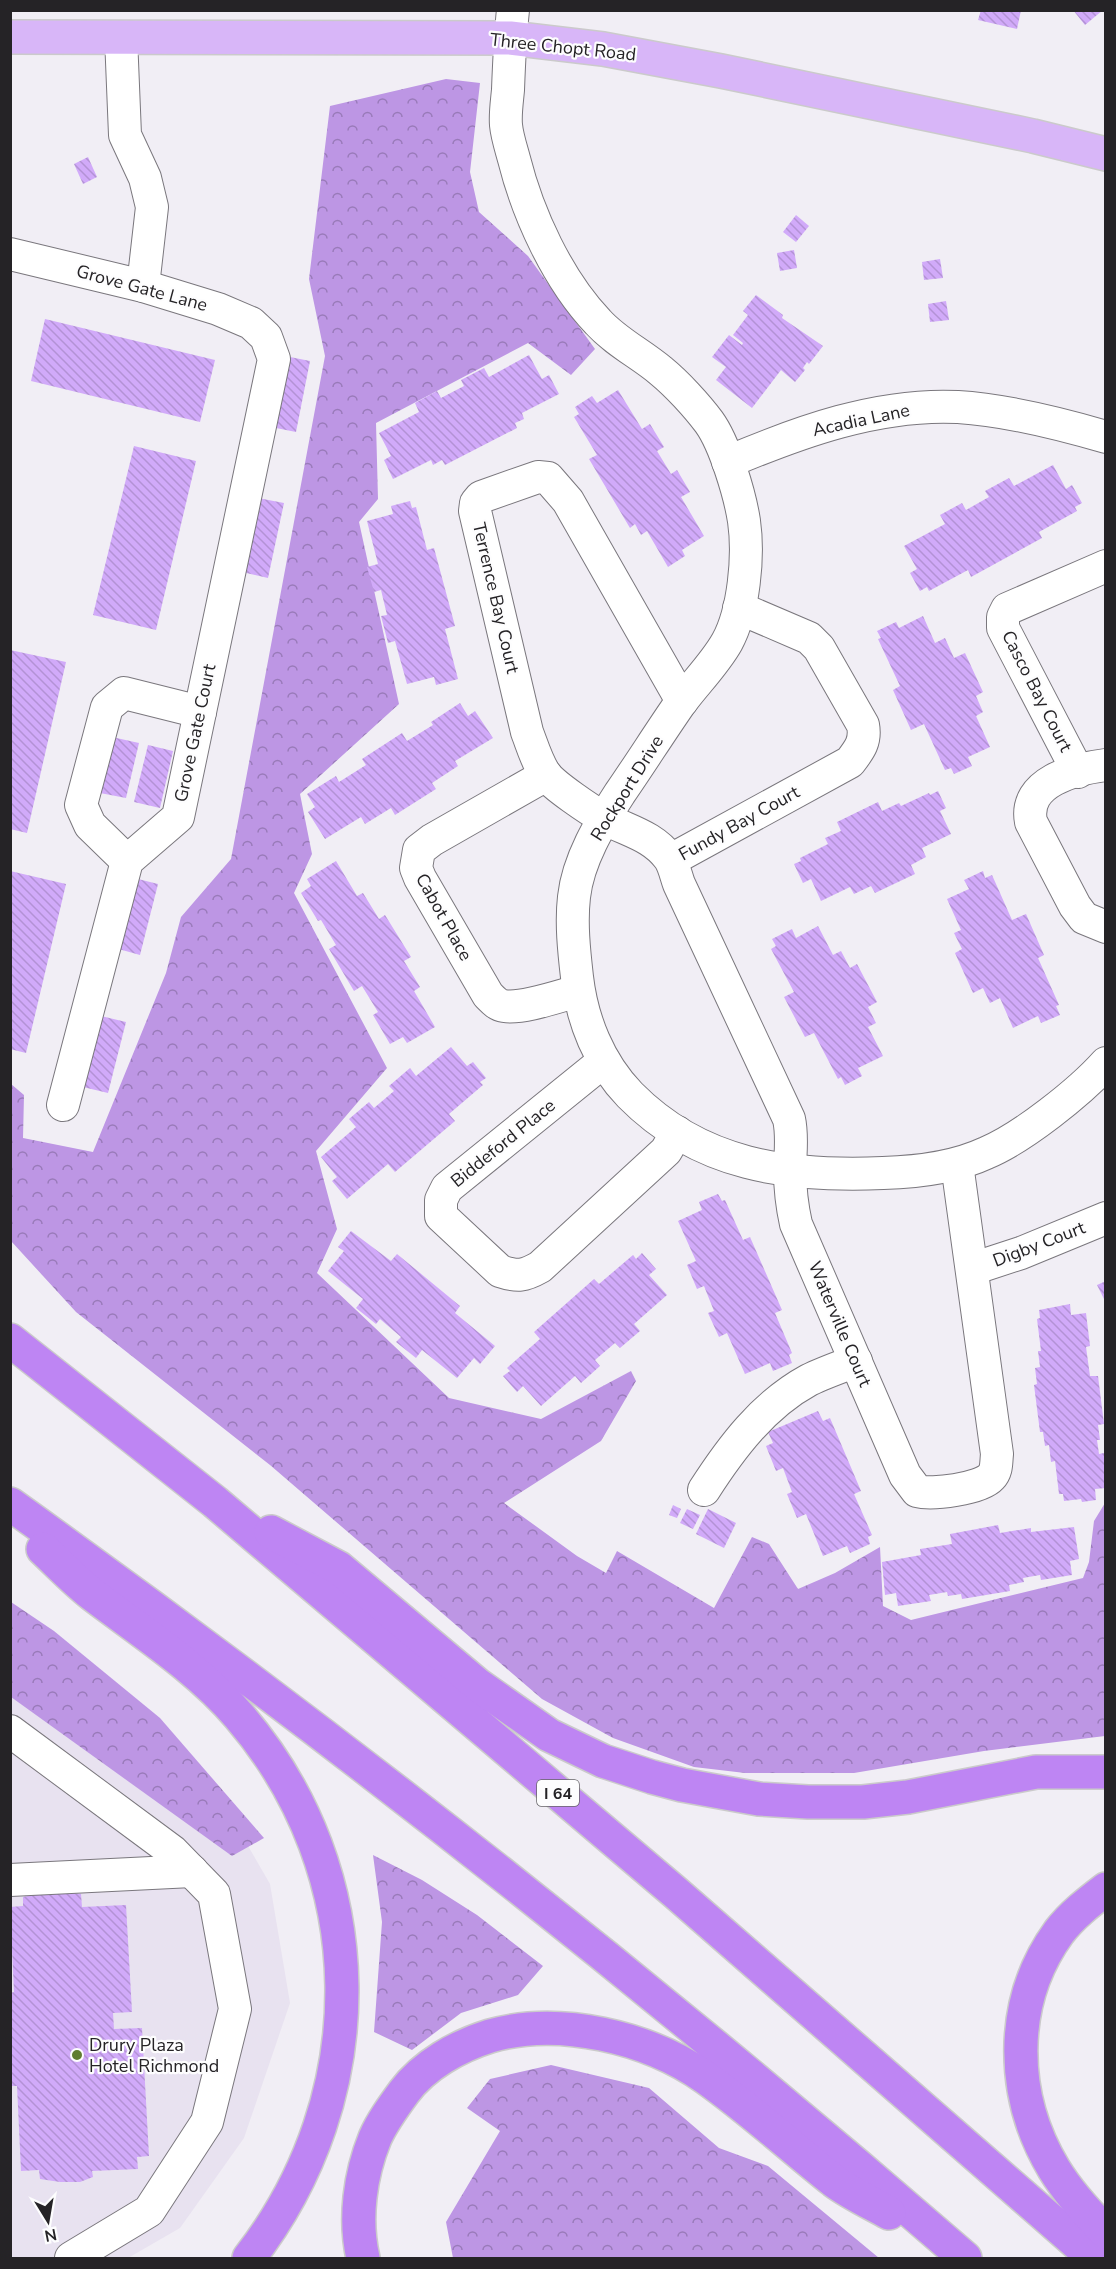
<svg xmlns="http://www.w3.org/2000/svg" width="1116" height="2269" font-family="'Nunito Sans',sans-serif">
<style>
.built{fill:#e8e2f0}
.forest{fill:url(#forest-crowns)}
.building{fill:url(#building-back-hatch)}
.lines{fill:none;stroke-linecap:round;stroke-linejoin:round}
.minor-casing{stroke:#7a777d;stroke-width:34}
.major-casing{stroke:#cbcacb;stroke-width:36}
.highway-casing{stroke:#cbcacb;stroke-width:36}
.minor{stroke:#fff;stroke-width:32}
.major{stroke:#d8b6f8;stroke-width:33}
.highway{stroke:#be85f3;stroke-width:33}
.poi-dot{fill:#607c30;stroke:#fdfdfe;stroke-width:2}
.labels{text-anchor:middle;stroke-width:4.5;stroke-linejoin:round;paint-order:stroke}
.shield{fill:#fdfdfe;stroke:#666467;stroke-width:1.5}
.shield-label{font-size:16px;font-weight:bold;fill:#252326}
.street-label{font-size:18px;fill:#252326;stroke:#fdfdfe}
.poi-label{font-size:18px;fill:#252326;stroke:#fdfdfe;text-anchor:start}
</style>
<defs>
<pattern id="forest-crowns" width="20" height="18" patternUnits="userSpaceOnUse" patternTransform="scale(1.5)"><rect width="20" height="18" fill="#bd96e4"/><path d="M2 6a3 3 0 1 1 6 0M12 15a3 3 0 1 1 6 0" fill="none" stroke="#997ab9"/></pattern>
<pattern id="building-back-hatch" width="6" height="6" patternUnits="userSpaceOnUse" patternTransform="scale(1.5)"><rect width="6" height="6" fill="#d1aaf9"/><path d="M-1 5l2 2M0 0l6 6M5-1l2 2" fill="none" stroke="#b392d5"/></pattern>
</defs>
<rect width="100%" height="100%" fill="#f1eef5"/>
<path class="built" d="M10 1682 220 1797 270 1884 290 2003 244 2138 180 2228 128 2258H11Z"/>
<g class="forest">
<path d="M446 79 480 83 470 172 479 212 528 256 595 349 571 375 528 343 376 423 378 499 359 522 399 704 300 794 312 854 294 893 387 1068 316 1151 337 1229 317 1273 449 1398 541 1419 631 1371 636 1381 601 1441 504 1503 577 1556 606 1573 617 1551 714 1608 752 1537 769 1544 798 1589 835 1573 880 1547 883 1606 911 1620 1083 1578 1089 1562 1094 1521 1105 1503V1736L984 1751 854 1773H745L694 1767 613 1738 542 1699 270 1465 76 1312 11 1241V1084L24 1095 23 1138 93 1152 166 973 181 917 231 859 325 356 309 279 330 106Z"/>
<path d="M11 1602 54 1631 160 1718 264 1838 232 1856 11 1697Z"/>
<path d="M373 1855 422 1880 477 1915 543 1966 518 1995 461 2013 412 2050 374 2032 382 1922Z"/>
<path d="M551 2065 649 2088 719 2148 768 2166 879 2258H453L446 2222 500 2131 467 2108 490 2079Z"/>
</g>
<g class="building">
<path d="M981 10H1021L1017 29 978 20Z"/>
<path d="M1073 10H1103L1085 25Z"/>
<path d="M88 157 97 177 83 184 74 164Z"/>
<path d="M796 215 809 226 796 242 783 232Z"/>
<path d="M794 250 797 268 780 271 777 253Z"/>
<path d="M940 259 943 278 924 280 922 262Z"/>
<path d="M756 295 783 315 782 318 823 346 809 364 807 362 803 368 805 370 795 382 781 370 752 408 716 380 726 367 712 357 729 335 742 345 743 343 733 335 748 315 743 311Z"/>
<path d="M946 301 949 320 930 322 928 304Z"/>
<path d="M45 319 215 360 200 422 31 381Z"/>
<path d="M529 355 542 379 549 375 559 394 522 413 524 419 515 423 517 428 445 465 442 460 433 465 431 460 393 479 384 460 391 456 379 433 419 412 415 403 437 391 441 398 464 386 461 380 484 368 489 377Z"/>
<path d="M285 356 310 361 296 432 271 427Z"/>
<path d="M618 390 642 429 650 424 664 447 657 451 671 474 677 470 690 492 681 497 704 536 682 550 685 556 668 567 647 531 641 535 635 524 630 528 589 459 597 455 574 417 579 414 575 407 592 396 597 403Z"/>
<path d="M134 446 196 461 156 630 93 615Z"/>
<path d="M1053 465 1066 489 1072 485 1082 503 1075 507 1077 511 1039 532 1042 538 971 577 968 570 929 591 927 587 920 591 910 573 917 569 904 546 945 524 940 515 962 503 966 510 989 497 985 491 1009 478 1014 486Z"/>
<path d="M258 498 284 503 268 578 242 572Z"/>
<path d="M410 501 412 508 416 507 427 550 434 548 455 626 445 629 458 679 436 685 434 677 407 684 395 641 388 643 381 616 387 615 381 590 374 592 367 567 378 564 367 521 393 514 391 506Z"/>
<path d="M923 616 935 643 945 638 954 658 965 653 983 692 976 696 983 712 976 716 990 747 968 757 972 766 954 774 951 768 945 770 924 724 911 730 893 690 900 686 878 639 881 638 877 631 896 622 899 628Z"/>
<path d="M10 650 66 662 27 833 10 829Z"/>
<path d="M460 703 468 716 475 711 493 738 455 761 458 766 432 783 436 789 395 815 391 808 365 824 361 817 325 839 308 812 315 807 307 794 336 776 339 782 366 765 362 759 402 733 407 741 433 725 431 722Z"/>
<path d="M112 737 139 743 126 798 100 793Z"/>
<path d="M148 745 173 751 160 808 134 802Z"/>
<path d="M938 791 946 808 940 811 951 834 922 848 926 857 911 865 915 874 875 893 871 886 854 894 850 887 821 901 811 879 803 883 794 864 801 861 800 858 828 844 825 838 841 831 837 822 878 802 882 811 899 803 901 806 929 793 930 795Z"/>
<path d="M336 861 357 896 363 893 379 919 385 915 411 957 404 961 420 987 414 991 435 1027 407 1043 403 1037 390 1044 373 1015 378 1012 362 986 354 991 329 949 336 945 321 920 318 921 301 893 311 886 307 879Z"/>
<path d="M10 871 66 884 26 1053 10 1049Z"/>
<path d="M983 871 985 878 992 875 1012 920 1026 914 1044 955 1038 958 1059 1005 1056 1006 1060 1015 1041 1023 1038 1016 1013 1028 1000 998 990 1003 983 988 973 993 955 953 962 949 954 933 961 930 947 899 969 889 964 880Z"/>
<path d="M134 878 158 884 140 955 115 948Z"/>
<path d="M818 926 833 955 841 951 850 968 857 964 877 1002 868 1007 876 1023 868 1027 883 1056 858 1068 862 1076 845 1085 841 1077 838 1079 814 1033 805 1037 784 997 794 992 771 949 776 946 772 939 792 929 796 938Z"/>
<path d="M101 1016 126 1022 108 1093 83 1087Z"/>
<path d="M451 1047 467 1066 473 1062 486 1078 480 1082 483 1085 449 1114 455 1121 395 1172 388 1164 347 1199 332 1181 337 1177 321 1157 356 1127 349 1119 369 1102 374 1108 394 1091 389 1086 410 1068 416 1076Z"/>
<path d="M718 1194 722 1201 725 1200 743 1240 750 1237 782 1310 775 1313 792 1353 789 1355 792 1363 773 1371 770 1363 745 1374 727 1333 719 1337 708 1313 714 1311 704 1286 697 1289 687 1265 696 1261 678 1221 702 1210 699 1202Z"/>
<path d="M351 1231 391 1261 397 1254 460 1306 455 1313 495 1346 480 1364 474 1358 457 1378 422 1350 416 1358 396 1342 401 1337 380 1319 376 1324 356 1308 363 1299 328 1271 344 1251 338 1247Z"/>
<path d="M642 1253 656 1269 649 1275 667 1295 634 1324 640 1331 620 1348 615 1343 595 1360 600 1366 581 1383 575 1376 541 1406 523 1386 517 1392 503 1376 510 1371 507 1368 540 1339 534 1332 594 1279 599 1284 633 1255 636 1259Z"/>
<path d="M1106 1281V1303L1097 1285Z"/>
<path d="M1070 1304 1071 1315 1086 1313 1090 1346 1086 1347 1090 1376H1098L1104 1424 1098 1425 1100 1440H1097L1099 1454 1104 1453 1106 1488 1095 1489 1096 1500 1082 1502 1081 1499 1064 1501 1063 1494H1059L1055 1461 1051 1462 1049 1445 1045 1446 1043 1432H1040L1034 1385 1037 1384 1035 1368 1040 1367 1038 1351H1041L1037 1319 1040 1318 1039 1310Z"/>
<path d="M818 1411 823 1421 830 1418 861 1491 854 1494 872 1535 868 1537 870 1544 850 1553 847 1546 823 1556 806 1514 797 1518 787 1494 792 1492 783 1468 776 1471 766 1446 773 1443 768 1432Z"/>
<path d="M673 1505 681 1509 677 1518 669 1515Z"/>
<path d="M687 1509 700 1515 693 1529 680 1523Z"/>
<path d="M708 1509 736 1523 724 1548 696 1534Z"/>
<path d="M998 1525 1000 1533 1031 1528V1532L1074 1527 1079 1559 1070 1561 1072 1575 1041 1580 1040 1575 1023 1578 1024 1582 1009 1585 1010 1591 962 1599 961 1594 948 1596 947 1592 929 1595 931 1601 898 1606 896 1593 885 1595 882 1562 921 1555 920 1549 952 1544 950 1534Z"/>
<path d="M59 1892 81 1894 82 1907 126 1905 132 2012 113 2013 114 2029 142 2028 149 2156 137 2157 138 2169 92 2171 93 2177 80 2182H60L40 2179 39 2170 21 2171 17 2086H12L10 2081V1993L14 1992 10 1907 23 1906V1897L41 1893Z"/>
</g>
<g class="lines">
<defs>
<g id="minor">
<path d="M513 10C510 37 509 63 508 90 507 101 505 114 506 125 507 136 511 148 514 159 528 215 558 280 598 322 616 342 641 354 661 371 677 384 697 406 709 422 725 444 740 495 744 521 749 556 744 611 727 642 714 665 694 684 679 705 659 734 640 764 620 793 600 824 578 860 574 897 571 923 574 951 577 977 582 1020 599 1063 630 1095 700 1166 788 1177 883 1173 918 1172 954 1168 986 1153 1022 1138 1080 1092 1106 1063"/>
<path d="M121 37 125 135 145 178 152 207 143 286"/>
<path d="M10 254 143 286 218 309 251 323 266 337 274 359 178 817 127 861 63 1105"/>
<path d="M728 462C799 432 878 403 958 407 1007 410 1058 423 1106 437"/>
<path d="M682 701 568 501 548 478 538 477 481 497 476 503 475 511 527 732C532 745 537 762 545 774 554 786 590 810 604 818 627 831 652 835 669 858 674 865 676 876 679 884L789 1119C793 1137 790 1153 790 1171 790 1190 792 1206 796 1224L905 1475 917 1491C932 1495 980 1489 991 1477 997 1471 996 1463 997 1454L957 1164"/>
<path d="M1106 765C1074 769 1023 782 1031 822L1075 906 1084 918 1106 927"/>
<path d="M1078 772 1003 628V617L1007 609 1106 566"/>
<path d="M546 775 432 840 419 850 416 868 420 878 488 995C493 1000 497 1005 504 1006 523 1009 559 996 578 991"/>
<path d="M671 860 850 762C860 749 866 741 863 725L819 648 809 638 739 608"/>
<path d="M127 861 90 825 81 805 107 707 124 693 200 712"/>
<path d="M604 1061 447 1188 441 1200V1216L500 1271C518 1277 524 1276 540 1267L666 1151 677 1132"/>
<path d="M972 1269 1021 1253 1106 1218"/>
<path d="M704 1490C731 1448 763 1405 809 1380 823 1373 840 1367 856 1361"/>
<path d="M10 1731 172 1851 214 1894 235 2009 207 2122 149 2211 71 2258"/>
<path d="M10 1880 192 1871"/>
</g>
<path id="major" d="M10 37 510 38 603 49 721 71 1033 136 1106 154"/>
<g id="highway">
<path d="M10 1340 215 1502 676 1893 1094 2258"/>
<path d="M10 1504C340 1740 659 1992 965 2258"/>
<path d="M271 1532 339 1568 478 1685 549 1735 603 1761 652 1777 682 1785 759 1799 808 1802H863L908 1797 1036 1772H1106"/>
<path d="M43 1549C59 1564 75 1581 93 1595 143 1633 198 1668 239 1716 374 1873 375 2096 249 2258"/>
<path d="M1106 1889C1089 1902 1072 1915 1059 1932 1008 2002 1010 2096 1054 2169 1068 2192 1087 2213 1106 2232"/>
<path d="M363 2258C354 2219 360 2175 375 2138 382 2122 393 2107 404 2092 424 2065 458 2046 490 2036 559 2016 648 2037 706 2078 751 2110 791 2147 834 2181 850 2193 871 2203 889 2213"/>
</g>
</defs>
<use href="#minor" class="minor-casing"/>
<use href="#major" class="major-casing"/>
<use href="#highway" class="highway-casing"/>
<use href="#minor" class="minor"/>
<use href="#major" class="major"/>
<use href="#highway" class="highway"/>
</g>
<circle class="poi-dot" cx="77" cy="2055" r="6"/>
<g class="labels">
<rect class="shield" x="537" y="1780" width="42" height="26" rx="4.5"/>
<g class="shield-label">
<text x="558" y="1799">I 64</text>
</g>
<g class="street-label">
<text transform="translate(563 47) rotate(6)" y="6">Three Chopt Road</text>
<text transform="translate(142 288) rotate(15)" y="6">Grove Gate Lane</text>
<text transform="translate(861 420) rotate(-12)" y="6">Acadia Lane</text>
<text transform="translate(496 598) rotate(77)" y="6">Terrence Bay Court</text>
<text transform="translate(1037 691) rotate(63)" y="6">Casco Bay Court</text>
<text transform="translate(195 733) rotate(-78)" y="6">Grove Gate Court</text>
<text transform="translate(627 788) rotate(-58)" y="6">Rockport Drive</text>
<text transform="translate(739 823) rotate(-29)" y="6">Fundy Bay Court</text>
<text transform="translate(444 917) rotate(61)" y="6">Cabot Place</text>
<text transform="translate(503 1143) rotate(-39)" y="6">Biddeford Place</text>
<text transform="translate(1039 1244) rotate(-21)" y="6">Digby Court</text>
<text transform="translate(840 1324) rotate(67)" y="6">Waterville Court</text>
</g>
<g class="poi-label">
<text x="89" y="2051">Drury Plaza<tspan x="89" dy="21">Hotel Richmond</tspan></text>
</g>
</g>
<rect width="1116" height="2269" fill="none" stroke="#252326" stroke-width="24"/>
<g transform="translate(48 2221) rotate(169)" stroke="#fdfdfe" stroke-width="4.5" paint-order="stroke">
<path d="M0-4.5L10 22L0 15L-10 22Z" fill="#252326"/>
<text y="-9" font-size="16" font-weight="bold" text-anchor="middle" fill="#252326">N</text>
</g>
</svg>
